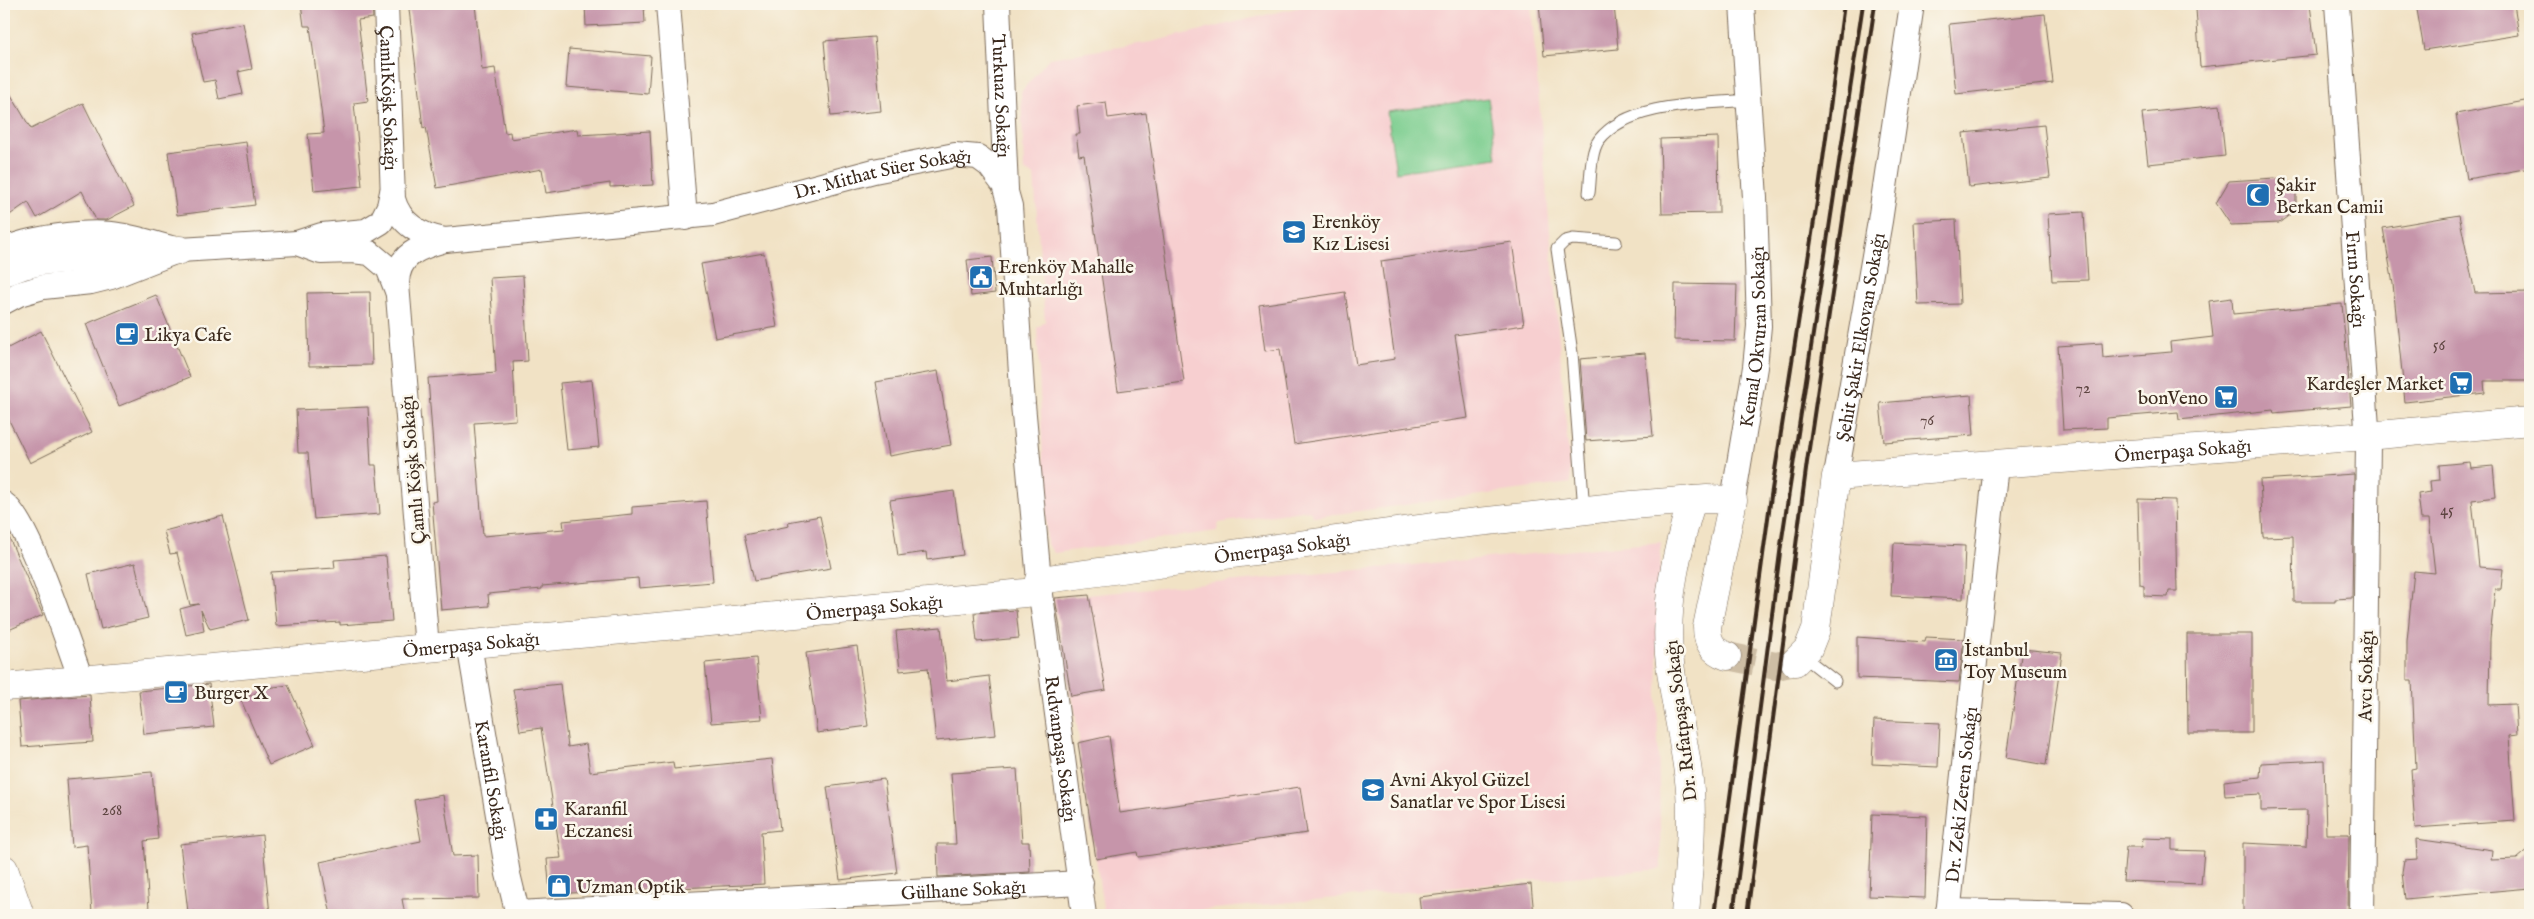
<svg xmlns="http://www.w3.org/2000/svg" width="2534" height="919" font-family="'IM FELL English',serif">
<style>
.built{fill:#f7cfd0}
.green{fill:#7dce90;stroke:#5c7c57}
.building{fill:#c695aa}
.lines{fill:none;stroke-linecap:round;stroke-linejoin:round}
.secondary-tunnel{stroke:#cdbda4;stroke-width:28;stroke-dasharray:28 14;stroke-linecap:butt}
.lane-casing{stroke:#7b6a58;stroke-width:13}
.street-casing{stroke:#7b6a58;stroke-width:26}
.secondary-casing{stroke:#7b6a58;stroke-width:29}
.primary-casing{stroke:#7b6a58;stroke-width:29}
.lane{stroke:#fff;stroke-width:11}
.street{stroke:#fff;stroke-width:24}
.secondary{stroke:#fff;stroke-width:28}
.primary{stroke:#fff;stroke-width:28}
.rail{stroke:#3b2a1e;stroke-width:4}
.labels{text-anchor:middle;stroke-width:5;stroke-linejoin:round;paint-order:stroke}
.number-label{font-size:16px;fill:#5e4541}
.street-label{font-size:19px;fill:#3b2a1e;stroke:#fbf7ec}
.poi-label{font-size:19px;fill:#3b2a1e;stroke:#fbf7ec;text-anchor:start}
</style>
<rect width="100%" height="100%" fill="#fbf7ec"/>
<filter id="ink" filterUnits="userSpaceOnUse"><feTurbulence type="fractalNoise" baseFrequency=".02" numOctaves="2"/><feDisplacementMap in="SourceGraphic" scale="10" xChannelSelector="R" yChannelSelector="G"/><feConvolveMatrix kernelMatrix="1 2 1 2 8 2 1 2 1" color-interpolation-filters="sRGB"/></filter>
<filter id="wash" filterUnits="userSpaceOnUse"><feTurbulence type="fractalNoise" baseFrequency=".0096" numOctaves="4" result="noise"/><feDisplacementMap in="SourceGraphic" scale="20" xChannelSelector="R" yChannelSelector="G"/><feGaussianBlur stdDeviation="1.12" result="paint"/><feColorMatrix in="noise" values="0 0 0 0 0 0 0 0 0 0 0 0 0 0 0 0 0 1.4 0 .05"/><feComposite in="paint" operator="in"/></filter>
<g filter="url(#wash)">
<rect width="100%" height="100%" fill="#f1e2c5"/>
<g class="built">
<path d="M1313 4H1531L1571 483 1314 517 1309 510 1253 518 1219 523 1217 531 1054 553 1047 544 1037 328 1045 322 1034 176 1024 170 1021 92 1049 58 1151 42Z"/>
<path d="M1661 542 1657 697 1661 869 1146 915H1104L1075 711 1053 598Z"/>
</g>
<path class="green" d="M1488 98 1497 158 1396 172 1387 112Z"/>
<g id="blocks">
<g class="building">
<path d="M301 4H372L373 18 358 20 368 101 354 103 362 186 314 191 308 134 324 133 310 26H304Z"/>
<path d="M460 4H475L482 70 495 68 505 133 510 132 511 139 577 129 578 135 650 131 653 185 610 187V183L546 193 542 169 437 188 426 127 423 128 409 9Z"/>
<path d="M585 4H644L645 23 586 26Z"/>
<path d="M1539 4H1614L1618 49 1544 56Z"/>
<path d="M2238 4H2310L2316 55 2200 67 2196 9Z"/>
<path d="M2416 4H2514L2519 35 2424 50Z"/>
<path d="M2045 14 2053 83 1956 94 1949 24Z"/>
<path d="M243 23 252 69 238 72 243 94 219 99 215 80 203 82 192 33Z"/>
<path d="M874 37 881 111 831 116 824 41Z"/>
<path d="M569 49 651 56 648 94 566 87Z"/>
<path d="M4 83 31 129 83 103 134 206 107 220H96L82 191 37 218 28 202 4 219Z"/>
<path d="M2530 100V168L2467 179 2456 114Z"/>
<path d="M1106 102 1108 118 1146 113 1184 382 1118 391 1084 155 1079 156 1076 134H1080L1077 106Z"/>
<path d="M2220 105 2225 156 2148 164 2142 113Z"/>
<path d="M2044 125 2050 178 1969 187 1963 133Z"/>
<path d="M1718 137 1719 213 1662 214 1660 139Z"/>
<path d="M246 142 255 205 177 215 168 152Z"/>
<path d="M2275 178 2296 187V210L2279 223 2231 225 2216 203 2229 181Z"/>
<path d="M2084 212 2088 280 2052 281 2048 214Z"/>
<path d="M2459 215 2475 293 2530 292V381H2484L2485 393 2405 402 2393 284 2383 228Z"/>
<path d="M1956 220 1960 304 1918 305 1914 222Z"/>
<path d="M1512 242 1524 325 1455 335 1468 418 1294 444 1280 349 1265 351 1259 305 1345 292 1356 365 1395 359 1381 261Z"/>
<path d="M764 253 777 327 715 338 701 264Z"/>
<path d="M992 257 995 293 971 296 967 260Z"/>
<path d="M523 276 528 361 513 362 516 420 474 423 483 536 564 529 563 521 632 514V507L706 501 713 582 639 588 638 578 542 586V589L488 594 489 606 441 610 432 502 437 501 428 378 496 373 490 278Z"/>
<path d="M1675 284 1737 285 1735 341 1674 340Z"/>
<path d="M370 292 372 365 309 366 307 293Z"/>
<path d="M156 295 190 377 119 406 86 324Z"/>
<path d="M2232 298 2233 314 2342 304 2351 406 2274 413 2273 410 2179 420 2178 412 2107 418V428L2063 430 2058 346 2102 343 2103 358 2171 352 2170 342 2213 337 2209 301Z"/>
<path d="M41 331 92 432 30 463 4 410V350Z"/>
<path d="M1645 353 1653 436 1586 441 1580 359Z"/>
<path d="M938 371 951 445 889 456 876 382Z"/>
<path d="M592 380 599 447 567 450 560 383Z"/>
<path d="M1971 395 1974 435 1884 442 1880 403Z"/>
<path d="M368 407 371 465H376L380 514 314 519 308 453H298L296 410Z"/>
<path d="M2470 462 2471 468 2493 466 2496 497 2472 500 2479 567 2503 569 2501 589H2495L2490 638 2489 705 2515 704 2517 735 2509 736 2515 821 2415 828 2411 769 2416 768 2412 680H2407V641L2414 571 2435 573 2429 519H2421L2418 494 2431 492 2430 481 2440 480 2439 465Z"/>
<path d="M2354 474 2352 598 2335 599V602H2294L2293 536 2263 537 2260 480Z"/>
<path d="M954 491 963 555 927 560 926 552 898 556 890 500Z"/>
<path d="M2138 499 2175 500 2177 591H2169L2168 597 2144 596V586L2140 585Z"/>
<path d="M223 516 249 620 210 629 201 610 204 631 186 635 180 609 199 604 190 605 177 553 170 554 164 531Z"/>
<path d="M820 516 831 568 754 581 744 535 789 526 788 522Z"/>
<path d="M4 526 43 615 4 632Z"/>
<path d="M1894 543 1965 546 1963 599 1891 596Z"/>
<path d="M386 556 392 621 340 625V622L276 626 271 572 335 568 334 560Z"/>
<path d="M135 563 148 618 101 629 88 574Z"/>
<path d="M1089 595 1106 690 1071 696 1055 598Z"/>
<path d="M1016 610 1019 638 977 642 974 613Z"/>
<path d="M941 627 947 681 989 676 996 735 936 741 928 668 900 671 896 631Z"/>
<path d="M2187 634H2252V733H2188Z"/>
<path d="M1857 637 1925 642 1926 637 1964 639 1959 682 1857 678Z"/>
<path d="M857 646 868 726 817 733 806 653Z"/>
<path d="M2022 649 2062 653 2046 765 2006 758Z"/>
<path d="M756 658 762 719 711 723 705 663Z"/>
<path d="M209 684 214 727 144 734 139 691Z"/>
<path d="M560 684 568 747 586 744 590 772 673 762 674 769 772 759 780 830 761 832 764 884 550 894 547 859 561 858 541 728 520 731 513 689Z"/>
<path d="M288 685 315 745 269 765 241 700 267 688Z"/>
<path d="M90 695 93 742 22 747 18 701Z"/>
<path d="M1874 720 1940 723 1938 767 1872 764Z"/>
<path d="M1109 736 1120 813 1300 787 1307 833 1138 857 1137 852 1096 859 1078 743Z"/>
<path d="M2324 760 2326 834H2349L2348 915 2243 913V843L2306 846 2307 810 2261 811V794L2225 796 2224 781 2260 777 2261 763Z"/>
<path d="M1017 769 1022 842H1029L1030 872 938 877 937 844H956L951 773Z"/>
<path d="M152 772 158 839 144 841 149 909 92 913 87 845 72 847 67 779Z"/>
<path d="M884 779 897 873 840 880 827 787Z"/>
<path d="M443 795 453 856 478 855 479 898 402 899 405 915H331L320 862 421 841 414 800Z"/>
<path d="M1872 814 1927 816 1925 898 1869 896Z"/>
<path d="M262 835 270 915H196L195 911 188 912 180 844Z"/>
<path d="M2143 838 2172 839V850L2204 851 2201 884 2123 881 2126 847H2142Z"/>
<path d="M2416 839 2492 850 2491 860 2517 859 2530 848V888L2405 899 2402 872 2404 860 2417 859Z"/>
<path d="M1531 884 1534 915H1421L1419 897Z"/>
</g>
</g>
</g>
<g filter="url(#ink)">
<use href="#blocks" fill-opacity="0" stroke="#7b6a58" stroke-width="1"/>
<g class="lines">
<path class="secondary-tunnel" d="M1727 656 1776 666 1795 662"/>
<defs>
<g id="lane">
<path d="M1589 193C1591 178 1590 152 1599 140 1628 102 1705 104 1748 100"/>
<path d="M1584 510 1572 353 1557 249 1565 241 1573 239 1616 242"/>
<path d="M1803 656 1835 681"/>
</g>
<g id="street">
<path id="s1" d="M386 4 393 199C400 224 421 236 445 240"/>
<path d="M668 4 685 218"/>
<path id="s2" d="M998 4 1006 189"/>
<path id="s3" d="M2337 4 2368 441 2362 915"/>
<path d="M297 243 321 252 352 251 370 253 388 268 397 291"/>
<path d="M4 250C28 238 84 231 111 234 131 236 151 243 171 248"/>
<path d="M4 302 19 294 43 287 91 282 111 277 180 250 297 243 322 235 366 231 381 222 389 206 392 192"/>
<path id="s4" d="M1836 476 1880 221 1912 4"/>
<path id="s5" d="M1733 500 1755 367 1759 326 1755 198 1742 4"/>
<path d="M4 504C29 521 68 645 81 679"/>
<path id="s6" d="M469 644 508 874 518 915"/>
<path id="s7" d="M427 648 397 284C397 254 420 247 445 240L713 214 874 171 955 155 978 157 989 165 1004 185 1010 206 1023 404 1039 580 1084 915"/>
<path d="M1948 911 2121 915"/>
<path id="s8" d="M518 913 1081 883"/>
<path id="s9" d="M1948 915 1996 465"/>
</g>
<g id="secondary">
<path id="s10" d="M1795 662 1808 649 1816 629 1836 476 2367 436 2530 421"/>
<path id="s11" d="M4 687 1036 592 1039 580 1433 527 1632 505 1707 499 1733 500 1707 627C1707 641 1712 651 1727 656"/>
<path d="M1685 915C1688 873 1693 832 1690 790 1686 744 1673 699 1669 654 1665 602 1677 549 1692 500"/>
</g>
<g id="primary">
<path d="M4 272 23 265 40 261 180 250"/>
<path d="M4 869 20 915"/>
</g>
</defs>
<use href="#lane" class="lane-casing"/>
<use href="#street" class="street-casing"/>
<use href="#secondary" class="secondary-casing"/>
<use href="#primary" class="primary-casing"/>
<use href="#lane" class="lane"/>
<use href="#street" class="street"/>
<use href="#secondary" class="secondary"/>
<use href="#primary" class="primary"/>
<g class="rail">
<path d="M1714 915 1771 496 1819 189 1844 4"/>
<path d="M1733 915 1781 545 1863 4"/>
<path d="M1747 915 1807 462 1875 4"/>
</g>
</g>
</g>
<defs>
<symbol id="mosque-square" viewBox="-11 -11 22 22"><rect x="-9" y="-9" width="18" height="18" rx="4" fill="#1f6fb2" stroke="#fbf7ec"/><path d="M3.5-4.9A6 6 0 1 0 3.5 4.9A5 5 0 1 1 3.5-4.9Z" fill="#fff"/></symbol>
<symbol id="school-square" viewBox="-11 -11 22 22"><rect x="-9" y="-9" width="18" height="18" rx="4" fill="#1f6fb2" stroke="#fbf7ec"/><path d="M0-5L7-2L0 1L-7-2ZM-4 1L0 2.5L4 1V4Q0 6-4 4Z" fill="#fff"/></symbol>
<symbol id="civic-square" viewBox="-11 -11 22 22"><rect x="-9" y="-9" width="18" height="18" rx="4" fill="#1f6fb2" stroke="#fbf7ec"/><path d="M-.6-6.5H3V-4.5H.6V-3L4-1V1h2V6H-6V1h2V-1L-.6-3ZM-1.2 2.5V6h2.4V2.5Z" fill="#fff"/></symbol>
<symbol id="cafe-square" viewBox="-11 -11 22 22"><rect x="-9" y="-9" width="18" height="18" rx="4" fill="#1f6fb2" stroke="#fbf7ec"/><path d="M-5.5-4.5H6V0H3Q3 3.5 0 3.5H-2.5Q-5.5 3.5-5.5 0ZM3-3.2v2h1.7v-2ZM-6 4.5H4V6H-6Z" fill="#fff"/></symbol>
<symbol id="supermarket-square" viewBox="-11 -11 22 22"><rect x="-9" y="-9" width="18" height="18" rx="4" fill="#1f6fb2" stroke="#fbf7ec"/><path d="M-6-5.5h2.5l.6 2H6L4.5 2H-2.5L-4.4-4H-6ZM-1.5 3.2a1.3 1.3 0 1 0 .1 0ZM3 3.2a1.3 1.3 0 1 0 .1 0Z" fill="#fff"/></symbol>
<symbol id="museum-square" viewBox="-11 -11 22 22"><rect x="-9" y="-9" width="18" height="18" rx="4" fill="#1f6fb2" stroke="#fbf7ec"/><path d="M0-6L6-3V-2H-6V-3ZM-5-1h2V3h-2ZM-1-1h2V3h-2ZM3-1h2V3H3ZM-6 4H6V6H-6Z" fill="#fff"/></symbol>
<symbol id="pharmacy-square" viewBox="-11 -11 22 22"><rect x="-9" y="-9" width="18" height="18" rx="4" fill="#1f6fb2" stroke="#fbf7ec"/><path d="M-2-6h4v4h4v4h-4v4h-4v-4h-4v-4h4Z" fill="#fff"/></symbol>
<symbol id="shop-square" viewBox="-11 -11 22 22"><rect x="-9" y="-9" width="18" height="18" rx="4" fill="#1f6fb2" stroke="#fbf7ec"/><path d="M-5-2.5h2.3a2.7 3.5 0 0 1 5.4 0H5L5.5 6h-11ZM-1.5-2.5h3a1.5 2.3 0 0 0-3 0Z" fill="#fff"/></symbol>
</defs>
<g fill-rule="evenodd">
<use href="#mosque-square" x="2244" y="181" width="28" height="28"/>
<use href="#school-square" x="1280" y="218" width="28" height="28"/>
<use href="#civic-square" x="967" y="263" width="28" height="28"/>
<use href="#cafe-square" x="113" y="320" width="28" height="28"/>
<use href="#supermarket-square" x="2447" y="369" width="28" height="28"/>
<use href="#supermarket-square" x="2212" y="383" width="28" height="28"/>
<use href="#museum-square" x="1932" y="646" width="28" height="28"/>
<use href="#cafe-square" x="162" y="678" width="28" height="28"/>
<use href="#school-square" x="1359" y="776" width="28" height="28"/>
<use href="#pharmacy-square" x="532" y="805" width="28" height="28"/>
<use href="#shop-square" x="545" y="872" width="28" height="28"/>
</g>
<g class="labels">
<g class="number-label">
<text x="2439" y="350">56</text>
<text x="2083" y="393">72</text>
<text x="1927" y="425">76</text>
<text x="2447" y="515">45</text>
<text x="112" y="815">268</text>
</g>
<g class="street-label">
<text dy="7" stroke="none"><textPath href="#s2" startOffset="92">Turkuaz Sokağı</textPath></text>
<text dy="7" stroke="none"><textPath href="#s1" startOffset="94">ÇamlıKöşk Sokağı</textPath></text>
<text dy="7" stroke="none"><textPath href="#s7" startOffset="881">Dr. Mithat Süer Sokağı</textPath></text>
<text dy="7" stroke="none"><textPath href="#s3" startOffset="276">Fırın Sokağı</textPath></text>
<text dy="7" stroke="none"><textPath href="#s5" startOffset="165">Kemal Okvuran Sokağı</textPath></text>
<text dy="7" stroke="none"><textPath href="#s4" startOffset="141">Şehit Şakir Elkovan Sokağı</textPath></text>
<text dy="7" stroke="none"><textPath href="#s10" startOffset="542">Ömerpaşa Sokağı</textPath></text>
<text transform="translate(412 470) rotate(-95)" y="7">Çamlı Köşk Sokağı</text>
<text dy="7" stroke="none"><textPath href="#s11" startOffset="1294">Ömerpaşa Sokağı</textPath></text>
<text dy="7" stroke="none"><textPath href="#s11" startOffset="874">Ömerpaşa Sokağı</textPath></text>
<text dy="7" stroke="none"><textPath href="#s11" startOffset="469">Ömerpaşa Sokağı</textPath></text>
<text transform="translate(2365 676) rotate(-89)" y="7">Avcı Sokağı</text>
<text transform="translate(1680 721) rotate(-97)" y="7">Dr. Rıfatpaşa Sokağı</text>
<text dy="7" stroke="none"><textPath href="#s7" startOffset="1584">Rıdvanpaşa Sokağı</textPath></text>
<text dy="7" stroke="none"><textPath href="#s6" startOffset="138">Karanfil Sokağı</textPath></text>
<text dy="7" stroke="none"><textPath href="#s9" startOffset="121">Dr. Zeki Zeren Sokağı</textPath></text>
<text dy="7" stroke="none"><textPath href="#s8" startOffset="446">Gülhane Sokağı</textPath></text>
</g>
<g class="poi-label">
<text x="2276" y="191">Şakir<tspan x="2276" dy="22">Berkan Camii</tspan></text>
<text x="1312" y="228">Erenköy<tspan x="1312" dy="22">Kız Lisesi</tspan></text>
<text x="998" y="273">Erenköy Mahalle<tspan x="998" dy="22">Muhtarlığı</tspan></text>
<text x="144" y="341">Likya Cafe</text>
<text x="2444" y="390" text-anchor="end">Kardeşler Market</text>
<text x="2208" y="404" text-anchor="end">bonVeno</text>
<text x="1964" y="656">İstanbul<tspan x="1964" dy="22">Toy Museum</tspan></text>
<text x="194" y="699">Burger X</text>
<text x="1390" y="786">Avni Akyol Güzel<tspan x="1390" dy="22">Sanatlar ve Spor Lisesi</tspan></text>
<text x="564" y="815">Karanfil<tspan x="564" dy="22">Eczanesi</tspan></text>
<text x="576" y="893">Uzman Optik</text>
</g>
</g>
<rect width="2534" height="919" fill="none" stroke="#fbf7ec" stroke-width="20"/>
</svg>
